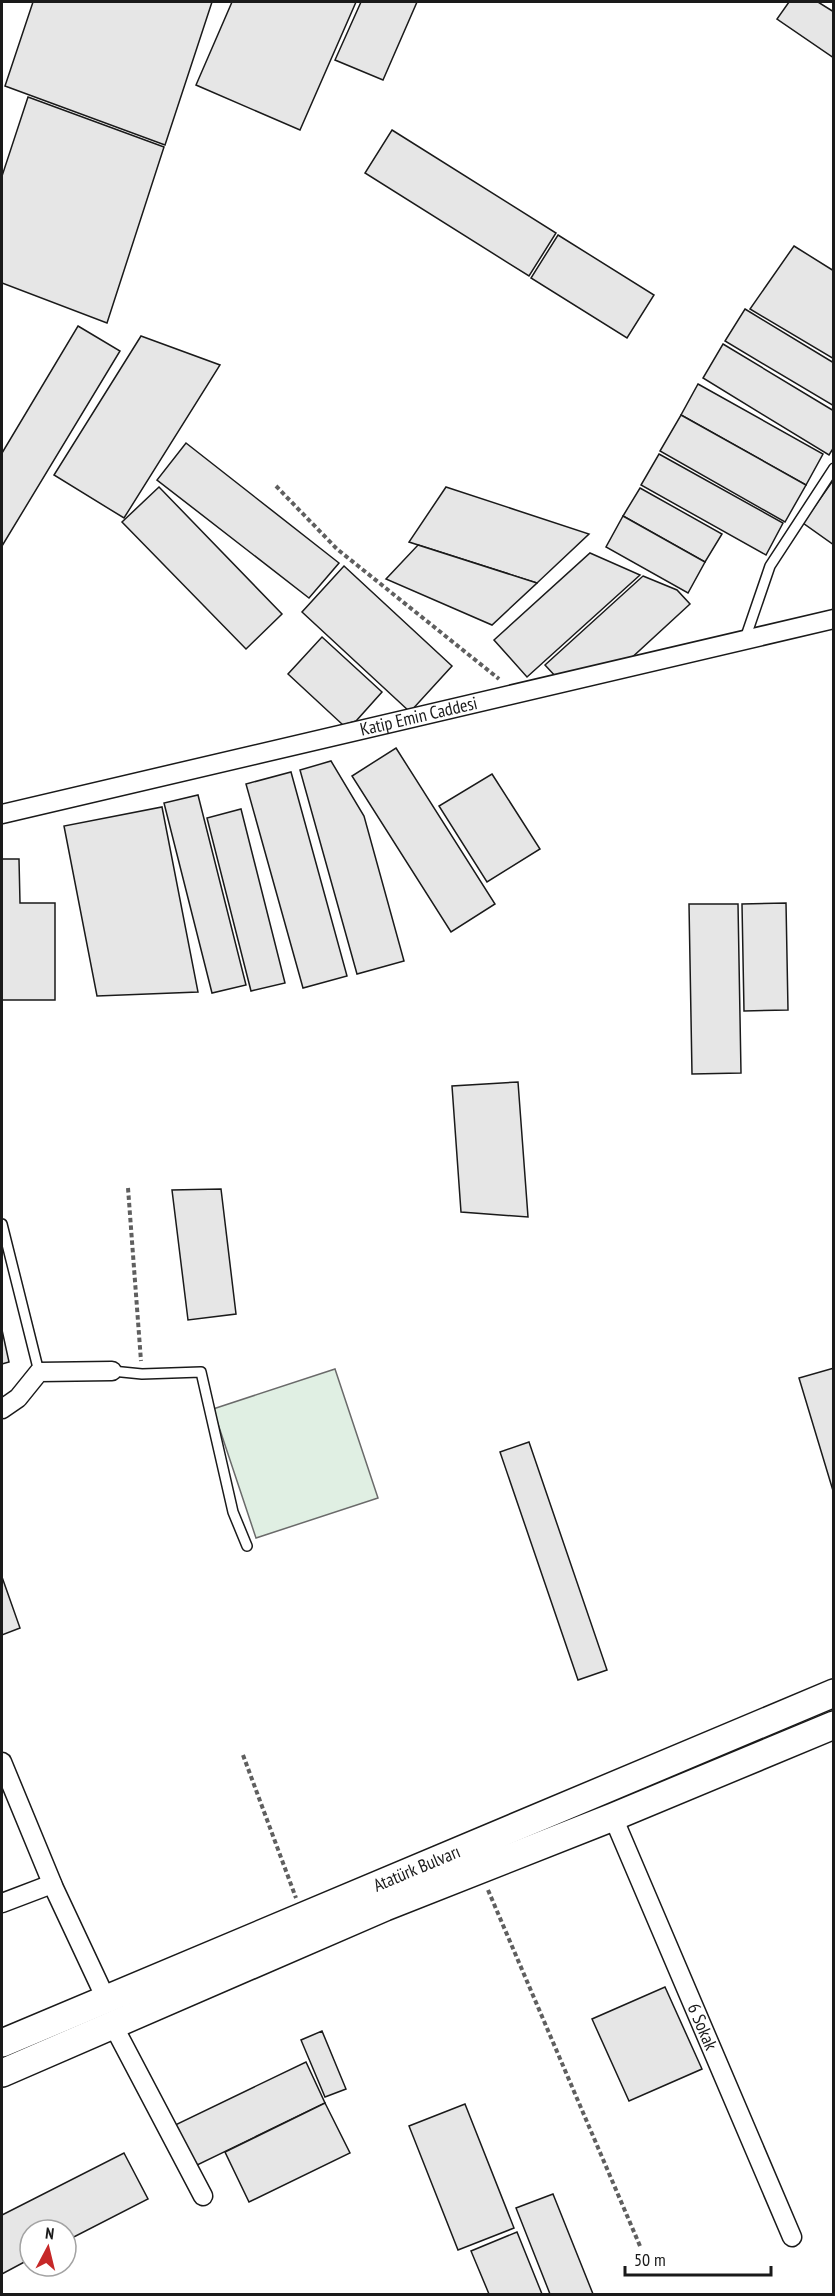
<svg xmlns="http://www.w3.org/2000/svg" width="835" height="2296" font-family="'PT Sans Narrow',sans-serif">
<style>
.green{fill:#e0efe3;stroke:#6a6a6a;stroke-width:1.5}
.building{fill:#e6e6e6;stroke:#1a1a1a;stroke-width:1.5}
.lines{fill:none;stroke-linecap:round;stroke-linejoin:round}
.service-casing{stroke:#1a1a1a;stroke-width:12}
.minor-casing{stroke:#1a1a1a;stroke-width:21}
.primary-casing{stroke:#1a1a1a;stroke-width:30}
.path{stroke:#5f5f5f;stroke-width:4;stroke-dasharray:4.5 3;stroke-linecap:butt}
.service{stroke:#fff;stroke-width:9}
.minor{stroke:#fff;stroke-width:18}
.primary{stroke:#fff;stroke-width:27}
.labels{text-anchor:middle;stroke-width:4.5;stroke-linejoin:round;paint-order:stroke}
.street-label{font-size:18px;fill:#1a1a1a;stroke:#fff}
</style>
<rect width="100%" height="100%" fill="#fff"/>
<path class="green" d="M335 1369 378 1498 256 1538 213 1409Z"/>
<g class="building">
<path d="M33 2H212L165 145 5 86Z"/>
<path d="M232 2H356L300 130 196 85Z"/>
<path d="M361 2H417L383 80 335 60Z"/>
<path d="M789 2H818L834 12V58L777 19Z"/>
<path d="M28 97 164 147 107 323 2 283V176Z"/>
<path d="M392 130 556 233 529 276 365 173Z"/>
<path d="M558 235 654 295 627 338 531 278Z"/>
<path d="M794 246 834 271V359L750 309Z"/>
<path d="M745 309 834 363V406L725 341Z"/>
<path d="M78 326 120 351 2 546V453Z"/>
<path d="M141 336 220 365 124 518 54 475Z"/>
<path d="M723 344 834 411V447L829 455 703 378Z"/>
<path d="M698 384 823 454 806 485 681 415Z"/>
<path d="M681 415 806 485 785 522 660 451Z"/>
<path d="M186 443 339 563 309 598 157 480Z"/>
<path d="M659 454 783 523 766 555 641 485Z"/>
<path d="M834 479V545L803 523Z"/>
<path d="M159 487 282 614 246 649 122 522Z"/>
<path d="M446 487 589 534 537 583 409 542Z"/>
<path d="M640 488 722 534 705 562 623 516Z"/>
<path d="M623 516 705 562 688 593 606 547Z"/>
<path d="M418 545 537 583 492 625 386 579Z"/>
<path d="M590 553 640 575 527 677 494 640Z"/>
<path d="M344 566 452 666 410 712 302 612Z"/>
<path d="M643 576 677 590 690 604 628 661 557 678 545 665Z"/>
<path d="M322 637 382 692 356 721 343 725 288 674Z"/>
<path d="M396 748 495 904 451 932 352 776Z"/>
<path d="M331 761 364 816 404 961 357 974 300 770Z"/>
<path d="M291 772 347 976 303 988 246 784Z"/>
<path d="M492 774 540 849 487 882 439 806Z"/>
<path d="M198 795 246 985 212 993 164 803Z"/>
<path d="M162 807 198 992 97 996 64 826Z"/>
<path d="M241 809 285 983 251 991 207 818Z"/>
<path d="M2 859H19L20 903H55V1000H2Z"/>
<path d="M786 903 788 1010 744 1011 742 904Z"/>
<path d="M689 904H738L741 1073 692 1074Z"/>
<path d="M518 1082 528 1217 461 1212 452 1086Z"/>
<path d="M221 1189 236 1314 188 1320 172 1190Z"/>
<path d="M2 1330 9 1362 2 1364Z"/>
<path d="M834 1368V1494L799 1378Z"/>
<path d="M529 1442 607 1670 578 1680 500 1452Z"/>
<path d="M2 1577 20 1628 2 1635Z"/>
<path d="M665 1987 702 2069 629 2101 592 2019Z"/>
<path d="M322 2031 346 2089 325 2097 301 2040Z"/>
<path d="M306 2062 325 2103 191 2168 171 2127Z"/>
<path d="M325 2103 350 2153 249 2202 225 2152Z"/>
<path d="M465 2104 514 2228 458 2250 409 2126Z"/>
<path d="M124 2153 148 2199 66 2241V2230H30V2259L2 2274V2215Z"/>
<path d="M553 2194 593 2294H550L516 2208Z"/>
<path d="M517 2232 542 2294H489L471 2251Z"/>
</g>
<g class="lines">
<defs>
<g id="service">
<path d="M745 639 770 566 834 468"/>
<path d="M2 1224 39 1372"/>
<path d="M112 1371 142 1374 201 1372 233 1512 247 1546"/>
</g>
<g id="minor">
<path id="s1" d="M2 814 834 619"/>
<path d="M2 1409 18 1398 39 1372 112 1371"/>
<path d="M2 1762 54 1888 106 1999"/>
<path id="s2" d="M613 1817 792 2237"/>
<path d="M2 1903 52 1884"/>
<path d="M113 2025 203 2196"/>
</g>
<g id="primary">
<path id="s3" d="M2 2043 834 1693"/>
<path d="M2 2073 385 1907 613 1817 834 1725"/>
</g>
</defs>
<use href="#service" class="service-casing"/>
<use href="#minor" class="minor-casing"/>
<use href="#primary" class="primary-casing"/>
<g class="path">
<path d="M276 486 337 549 499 679"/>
<path d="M128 1188 141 1361"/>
<path d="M243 1755 296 1898"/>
<path d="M488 1890 640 2246"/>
</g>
<use href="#service" class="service"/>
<use href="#minor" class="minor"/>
<use href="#primary" class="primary"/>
</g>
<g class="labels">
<g class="street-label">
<text dy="6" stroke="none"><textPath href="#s1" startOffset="428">Katip Emin Caddesi</textPath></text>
<text dy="6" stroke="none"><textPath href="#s3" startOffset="450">Atatürk Bulvarı</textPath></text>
<text dy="6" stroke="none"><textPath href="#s2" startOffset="228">6 Sokak</textPath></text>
</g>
</g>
<rect width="835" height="2296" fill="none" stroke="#1a1a1a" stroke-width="6"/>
<g transform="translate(48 2248) rotate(7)"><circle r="28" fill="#ffffff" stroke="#a3a3a3" stroke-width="1.5"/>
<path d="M0-4.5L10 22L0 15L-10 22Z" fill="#c62828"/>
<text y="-9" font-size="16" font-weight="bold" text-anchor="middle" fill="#1a1a1a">N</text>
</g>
<path d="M625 2266v9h146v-9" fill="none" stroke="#1a1a1a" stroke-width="3"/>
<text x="634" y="2266" font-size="18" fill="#1a1a1a" stroke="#ffffff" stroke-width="4.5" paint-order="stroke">50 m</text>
</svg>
